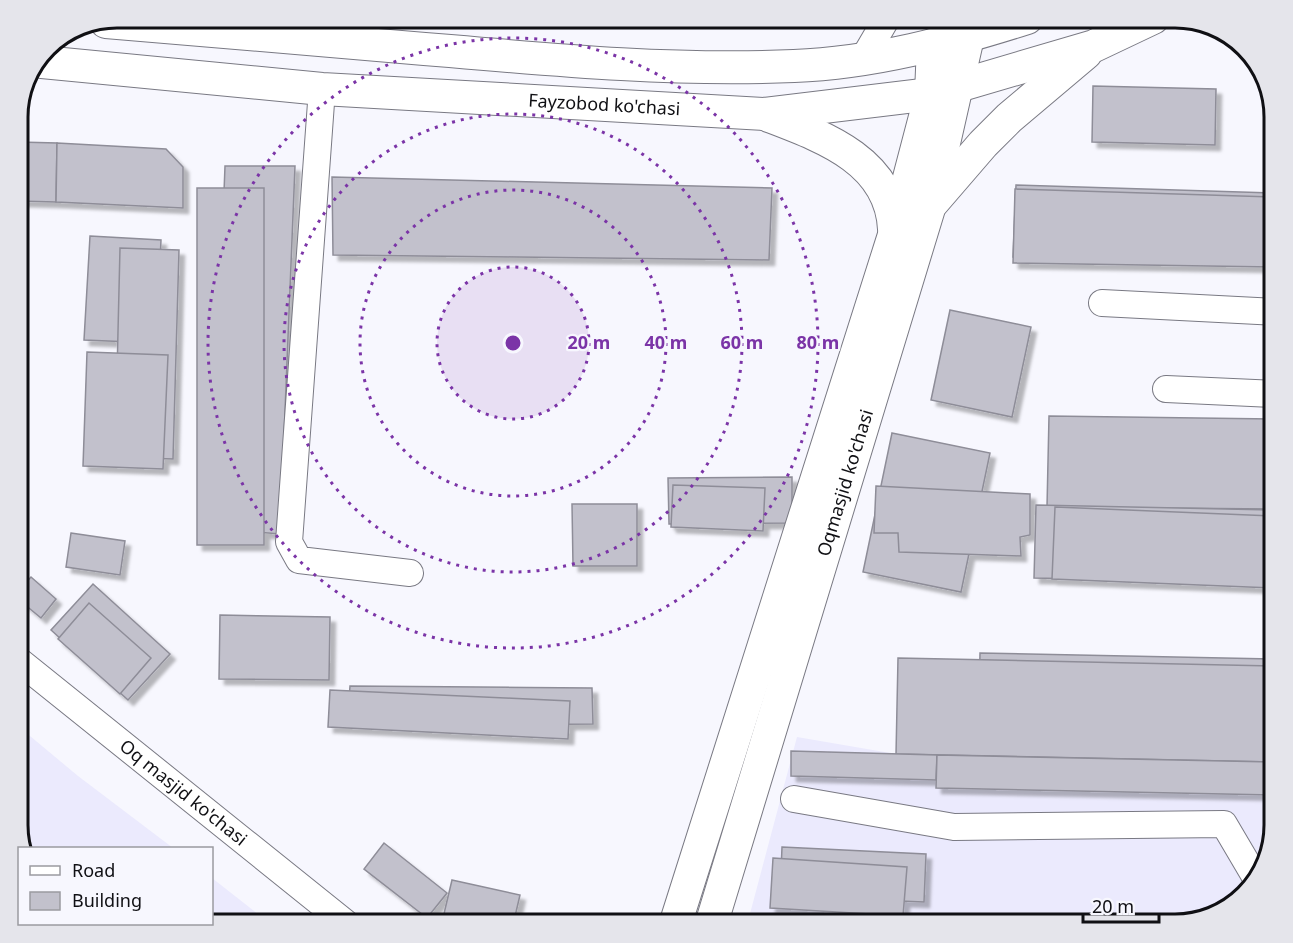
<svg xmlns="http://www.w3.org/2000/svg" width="1293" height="943" font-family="'Noto Sans',sans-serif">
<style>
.built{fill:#ebeafd}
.building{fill:#c2c1cc;stroke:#8e8d98;stroke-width:1.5;filter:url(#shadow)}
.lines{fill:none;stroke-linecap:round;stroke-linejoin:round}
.minor-casing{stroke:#797983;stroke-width:28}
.major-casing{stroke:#797983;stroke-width:34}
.minor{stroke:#fff;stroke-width:26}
.major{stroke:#fff;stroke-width:32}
.ring{fill:none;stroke:#7b34a7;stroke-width:3;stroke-dasharray:3 6}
.labels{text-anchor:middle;stroke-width:4.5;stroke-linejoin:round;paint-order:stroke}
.street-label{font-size:18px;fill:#101014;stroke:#f7f7fe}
.rim{fill:none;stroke:#101014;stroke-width:3}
.centre{fill:#7b34a7;stroke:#f7f7fe;stroke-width:3}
.ring-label{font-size:18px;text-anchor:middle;font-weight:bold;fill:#7b34a7;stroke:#f7f7fe;stroke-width:4.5;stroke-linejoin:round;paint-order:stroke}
</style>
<defs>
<filter id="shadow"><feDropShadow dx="5.5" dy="5.5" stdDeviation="1.5" flood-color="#0004"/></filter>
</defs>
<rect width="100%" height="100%" fill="#f7f7fe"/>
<g class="built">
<path d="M18 726 78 776 173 848H23L18 832Z"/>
<path d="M797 737 896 754 1275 762V826L1255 886 1220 915 1176 925H747Z"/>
<path d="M212 878 272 925 112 924H212Z"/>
</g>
<g class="building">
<path d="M1093 86 1216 89 1215 145 1092 142Z"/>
<path d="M18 142 57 143 56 202 18 201Z"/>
<path d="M57 143 166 149 183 167V208L56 202Z"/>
<path d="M225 166H295L280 534 211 528Z"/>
<path d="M332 177 772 188 769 260 333 255Z"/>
<path d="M1016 185 1275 193V264L1013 257Z"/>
<rect x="197" y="188" width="67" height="357"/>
<path d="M1015 189 1275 197V267L1013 263Z"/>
<path d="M90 236 161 240 156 343 84 340Z"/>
<path d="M120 248 179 250 173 459 115 457Z"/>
<path d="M950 310 1031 327 1012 417 931 400Z"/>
<path d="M87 352 168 355 163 469 83 466Z"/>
<path d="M1049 416 1275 419V509L1047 507Z"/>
<path d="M892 433 990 453 961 592 863 572Z"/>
<path d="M792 477V523L669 524 668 478Z"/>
<path d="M673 485 765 488 763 531 671 527Z"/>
<path d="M876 486 1030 494V535L1020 537 1021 556 899 552 898 533H874Z"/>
<path d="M572 504H637V566H573Z"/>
<path d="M1036 505 1275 510V583L1034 578Z"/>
<path d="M1055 507 1275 516V588L1052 579Z"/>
<path d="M71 533 125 541 120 575 66 567Z"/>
<path d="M31 577 56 599 41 618 18 599V591Z"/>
<path d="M93 584 170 654 128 700 51 630Z"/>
<path d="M89 603 151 658 120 694 58 639Z"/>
<path d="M220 615 330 617 329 680 219 679Z"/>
<path d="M980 653 1275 659V759L978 753Z"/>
<path d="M898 658 1275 666V762L896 754Z"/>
<path d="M350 686 592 688 593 724 347 726Z"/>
<path d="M330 690 570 701 568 739 328 727Z"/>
<path d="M791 751 937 755 936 780 791 776Z"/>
<path d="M937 755 1275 762V795L936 788Z"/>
<path d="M384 843 447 893 427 918 364 869Z"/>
<path d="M782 847 926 854 924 902 780 896Z"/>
<path d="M773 858 907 867 903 916 770 908Z"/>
<path d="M452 880 520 895 513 925H455L442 922Z"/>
</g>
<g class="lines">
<defs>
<g id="minor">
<path d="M863 59 887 18"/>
<path d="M322 89 289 542 299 560 410 573"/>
<path d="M1102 303 1275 312"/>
<path d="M1166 389 1275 394"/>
<path id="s1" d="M18 660 348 925"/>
<path d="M794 799 954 827 1224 824 1257 880"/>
</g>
<g id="major">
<path d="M106 22C220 32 335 42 450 51 564 61 679 71 794 66 873 63 952 42 1027 18"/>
<path id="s2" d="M42 62 322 89 765 114 931 94 1094 46 1153 18"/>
<path d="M769 116C824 137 891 161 894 229"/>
<path d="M933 202 983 144 1009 118 1086 53"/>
<path d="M675 925 894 235 931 94 933 45"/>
<path id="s3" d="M711 925 930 205 968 37"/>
</g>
</defs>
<use href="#minor" class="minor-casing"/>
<use href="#major" class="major-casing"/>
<use href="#minor" class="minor"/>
<use href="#major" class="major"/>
</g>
<circle cx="513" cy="343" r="76" fill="#7b34a7" fill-opacity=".12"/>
<g class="ring">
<circle cx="513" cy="343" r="76"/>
<circle cx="513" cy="343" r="153"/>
<circle cx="513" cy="343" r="229"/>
<circle cx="513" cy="343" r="305"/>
</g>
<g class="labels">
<g class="street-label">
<text dy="6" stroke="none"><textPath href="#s2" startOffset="564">Fayzobod ko'chasi</textPath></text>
<text dy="6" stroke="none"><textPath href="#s3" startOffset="462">Oqmasjid ko'chasi</textPath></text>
<text dy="6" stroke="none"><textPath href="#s1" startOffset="212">Oq masjid ko'chasi</textPath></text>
</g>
</g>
<path d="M0 0H1293V943H0ZM117 28H1175A89 89 0 0 1 1264 117V825A89 89 0 0 1 1175 914H117A89 89 0 0 1 28 825V117A89 89 0 0 1 117 28Z" fill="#e5e5eb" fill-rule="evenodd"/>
<path class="rim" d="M117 28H1175A89 89 0 0 1 1264 117V825A89 89 0 0 1 1175 914H117A89 89 0 0 1 28 825V117A89 89 0 0 1 117 28Z"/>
<circle cx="513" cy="343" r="9" class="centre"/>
<g class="ring-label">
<text x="589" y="349">20 m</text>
<text x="666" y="349">40 m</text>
<text x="742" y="349">60 m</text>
<text x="818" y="349">80 m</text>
</g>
<rect x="18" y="847" width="195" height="78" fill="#f7f7fe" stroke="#9b9ba0" stroke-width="1.5"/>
<rect x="30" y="866" width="30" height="9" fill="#ffffff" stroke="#9b9ba0" stroke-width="1.5"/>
<text x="72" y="877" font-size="18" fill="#101014">Road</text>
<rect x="30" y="892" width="30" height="18" fill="#c2c1cc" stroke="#9b9ba0" stroke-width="1.5"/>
<text x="72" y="907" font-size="18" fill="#101014">Building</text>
<path d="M1083 913v9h76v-9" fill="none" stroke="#101014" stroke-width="3"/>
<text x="1092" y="913" font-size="18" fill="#101014" stroke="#f7f7fe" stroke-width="4.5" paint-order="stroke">20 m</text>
</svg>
